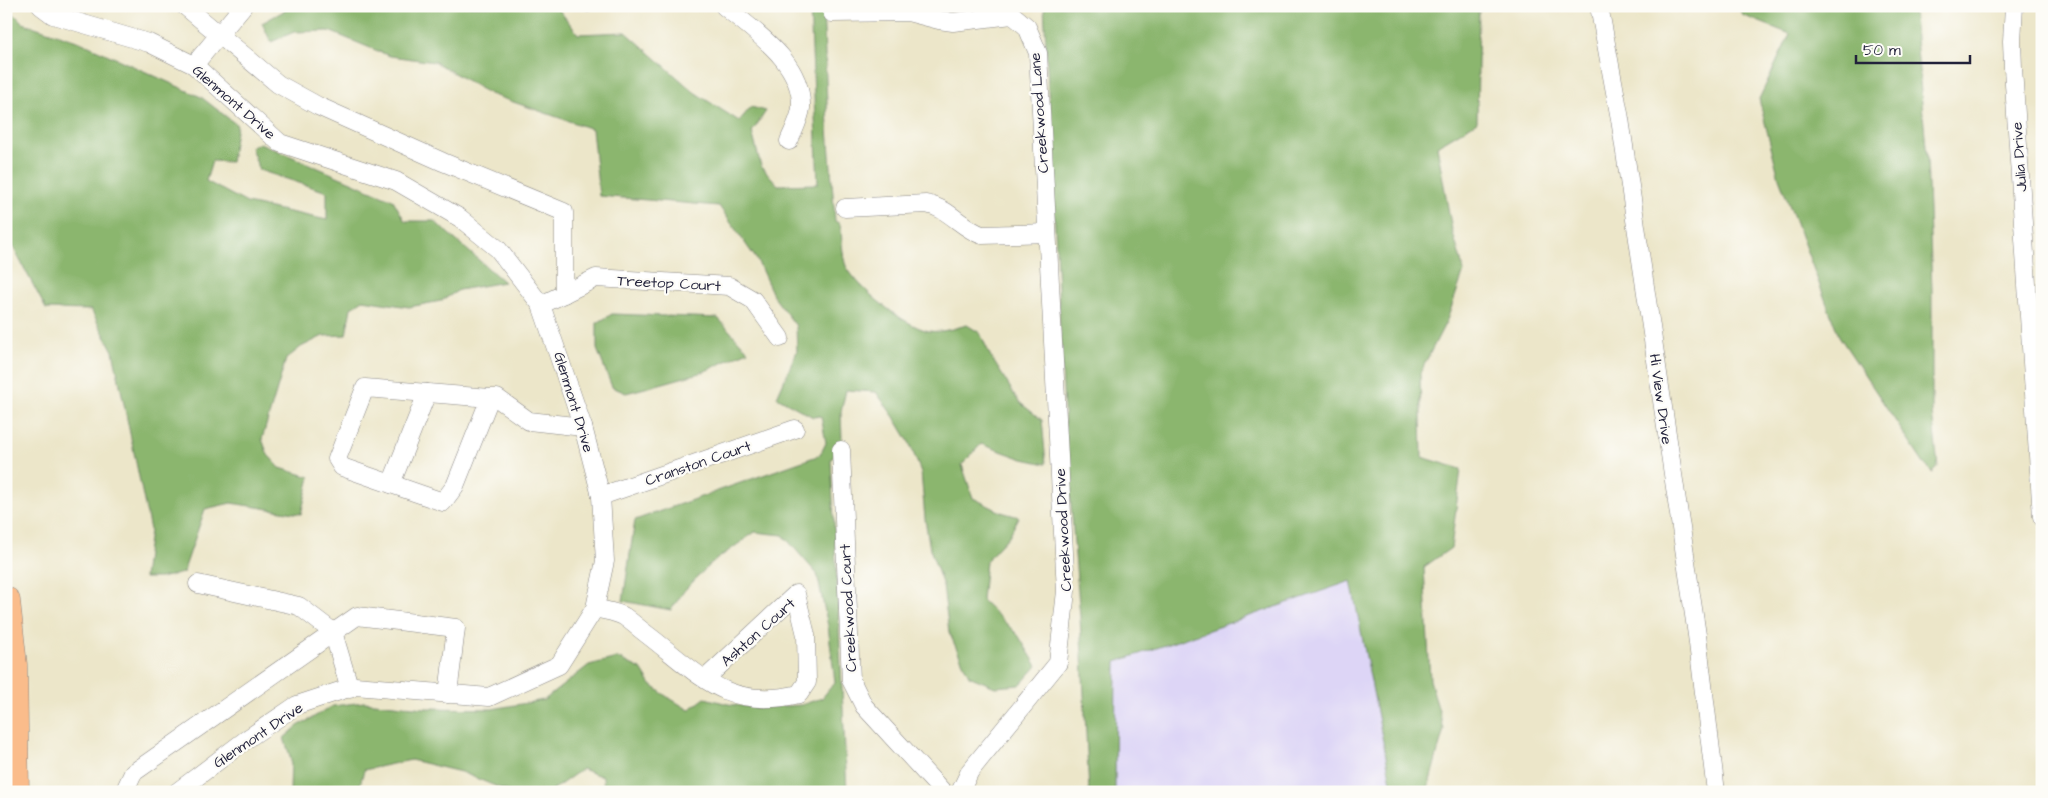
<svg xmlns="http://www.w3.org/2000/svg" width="2048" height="798" font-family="'Architects Daughter',sans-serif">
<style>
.built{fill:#ddd5f6}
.forest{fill:#8bb66e;stroke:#566c54}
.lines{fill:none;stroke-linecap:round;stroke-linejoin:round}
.lane-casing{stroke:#878482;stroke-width:11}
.street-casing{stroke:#878482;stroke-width:19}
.primary-casing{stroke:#878482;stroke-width:29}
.lane{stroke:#fff;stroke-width:9}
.street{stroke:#fff;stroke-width:18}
.primary{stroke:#fabc8b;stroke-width:28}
.labels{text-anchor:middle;stroke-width:4.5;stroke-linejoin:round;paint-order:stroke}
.street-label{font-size:15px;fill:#22223b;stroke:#fdfcf7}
</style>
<rect width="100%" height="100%" fill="#fdfcf7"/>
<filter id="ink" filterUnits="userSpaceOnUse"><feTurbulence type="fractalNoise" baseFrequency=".02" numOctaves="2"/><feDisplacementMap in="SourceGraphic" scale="10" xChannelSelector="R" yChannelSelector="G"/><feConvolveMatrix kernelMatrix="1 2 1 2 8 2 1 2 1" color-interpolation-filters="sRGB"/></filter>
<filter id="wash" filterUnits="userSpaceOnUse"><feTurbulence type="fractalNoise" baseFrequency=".0096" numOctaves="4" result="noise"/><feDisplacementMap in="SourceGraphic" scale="20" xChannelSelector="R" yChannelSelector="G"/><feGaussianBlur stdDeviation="1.12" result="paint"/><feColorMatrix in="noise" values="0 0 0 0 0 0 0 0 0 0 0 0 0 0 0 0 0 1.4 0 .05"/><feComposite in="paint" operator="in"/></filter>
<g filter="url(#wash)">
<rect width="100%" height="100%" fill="#ece6c9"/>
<path class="built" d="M1351 581 1393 792H1115V662Z"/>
<g class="forest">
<path d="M6 6 23 23 80 42 201 97 237 125 231 162 212 161 206 181 247 203 327 220V192L259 170 251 147 260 143 393 200 405 221H434L504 282 459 290 441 301 409 307 363 300 351 308 346 335 323 336 301 347 286 359 262 439 268 455 280 468 310 477 301 514 231 503 205 509 183 573 160 578H144L150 530 113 351 91 310 46 309 6 234Z"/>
<path d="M293 6H556L578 34 626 32 694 92 739 121 751 107 766 111 752 132 761 166 778 185 818 184 810 6H823L828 128 835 221 840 224C842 235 842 256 846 266 858 288 904 326 929 331 941 333 955 328 967 325L980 333 991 357 1019 402 1042 420 1046 464 1023 459 981 444 962 465 973 498 1001 512 1019 517 1009 536 986 561 982 600 1018 635 1037 666 1020 685 995 687 969 676 949 632 943 586 930 549 925 519 921 472 909 442 894 417 876 392 846 390 841 412 842 441 831 460 847 792H604L603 777 582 769 550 792H510L461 772 411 760 364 770 358 792H290L291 759 284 738 298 726 333 706 364 702 424 708 492 709 544 700 589 665 617 658 641 669 651 685 666 696 689 710 705 698 728 704 758 708 801 705 822 698 835 682 828 626 817 574 783 535 755 532 710 564 684 591 671 610 623 601 635 520 820 455 826 443 821 416 813 417 777 397 797 351 796 326 774 297 757 260 719 206 599 196 592 129 490 94 435 62 390 56 329 31 294 32 271 42 262 23Z"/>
<path d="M1044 6H1479L1477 122 1437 146 1452 230 1464 271 1447 320 1420 373 1422 457 1461 469 1451 548 1424 567 1430 680 1444 729 1428 788 1412 792H1393L1351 581 1116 662 1115 792H1089L1080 617 1065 429Z"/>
<path d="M1738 6H1913L1927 157 1932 290V412L1938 467 1933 473 1924 464 1839 336 1779 178 1759 99 1790 34 1742 15Z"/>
<path d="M612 314 718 318 748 351 703 372 649 387 626 393 612 387 597 349V323Z"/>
</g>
</g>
<g filter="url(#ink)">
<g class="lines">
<defs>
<path id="lane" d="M588 7V6"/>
<g id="street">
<path d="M41 6 53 15 149 43 194 65 280 143 396 181 460 218 498 249 541 305 583 427 601 496 605 561 595 608 559 665 489 697 355 686 297 705 247 739 177 792"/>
<path d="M185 6 278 84 318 106 443 162 564 212V294"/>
<path d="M724 6C756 33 803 62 801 108 800 119 793 131 789 141"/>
<path d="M1599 6 1620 119 1697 635 1716 792"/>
<path d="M2014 6 2012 41 2013 68 2042 517"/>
<path d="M832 13 908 12 939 20 953 22 1012 15"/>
<path d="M194 65 243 6"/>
<path d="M845 208 926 204C949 208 961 228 982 235L1047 233"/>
<path d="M541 305 596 278 729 286 753 300 780 338"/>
<path d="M490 398 455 486 443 502 342 467 337 459 365 388 490 398H497L529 421 583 427"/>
<path d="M841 450 851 680 864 706 943 792"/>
<path d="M391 484 427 393"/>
<path d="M601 496 795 429"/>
<path d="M198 584 299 606 333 632 350 689"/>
<path d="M595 608C605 611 617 612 625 617 633 623 641 630 649 636 701 676 728 711 799 694L807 682 806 635 796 594 705 679"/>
<path d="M127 792 126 788 133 773 357 616 456 628 448 694"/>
<path d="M960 792 970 771 1058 663 1066 591 1038 53 1027 27 1002 6"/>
</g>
<path id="primary" d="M6 601 13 665 15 792"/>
</defs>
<use href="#lane" class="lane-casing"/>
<use href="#street" class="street-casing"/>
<use href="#primary" class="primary-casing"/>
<use href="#lane" class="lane"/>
<use href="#street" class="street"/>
<use href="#primary" class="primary"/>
</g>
</g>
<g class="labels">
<g class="street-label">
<text transform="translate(234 102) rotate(41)" y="5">Glenmont Drive</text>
<text transform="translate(1039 113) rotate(-94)" y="5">Creekwood Lane</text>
<text transform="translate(2019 157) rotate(-94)" y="5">Julia Drive</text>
<text transform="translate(669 283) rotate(3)" y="5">Treetop Court</text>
<text transform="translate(1661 399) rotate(82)" y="5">Hi View Drive</text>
<text transform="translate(574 402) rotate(73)" y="5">Glenmont Drive</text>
<text transform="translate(698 463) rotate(-19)" y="5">Cranston Court</text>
<text transform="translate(1063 530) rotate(-93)" y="5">Creekwood Drive</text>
<text transform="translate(848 608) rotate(-93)" y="5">Creekwood Court</text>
<text transform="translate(758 632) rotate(-42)" y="5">Ashton Court</text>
<text transform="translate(258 735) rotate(-34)" y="5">Glenmont Drive</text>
</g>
</g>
<rect width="2048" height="798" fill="none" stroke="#fdfcf7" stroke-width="25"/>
<path d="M1856 55v8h114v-8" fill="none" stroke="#22223b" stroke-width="2.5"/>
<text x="1863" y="55" font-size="15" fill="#22223b" stroke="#fdfcf7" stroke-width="4" paint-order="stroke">50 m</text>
</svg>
